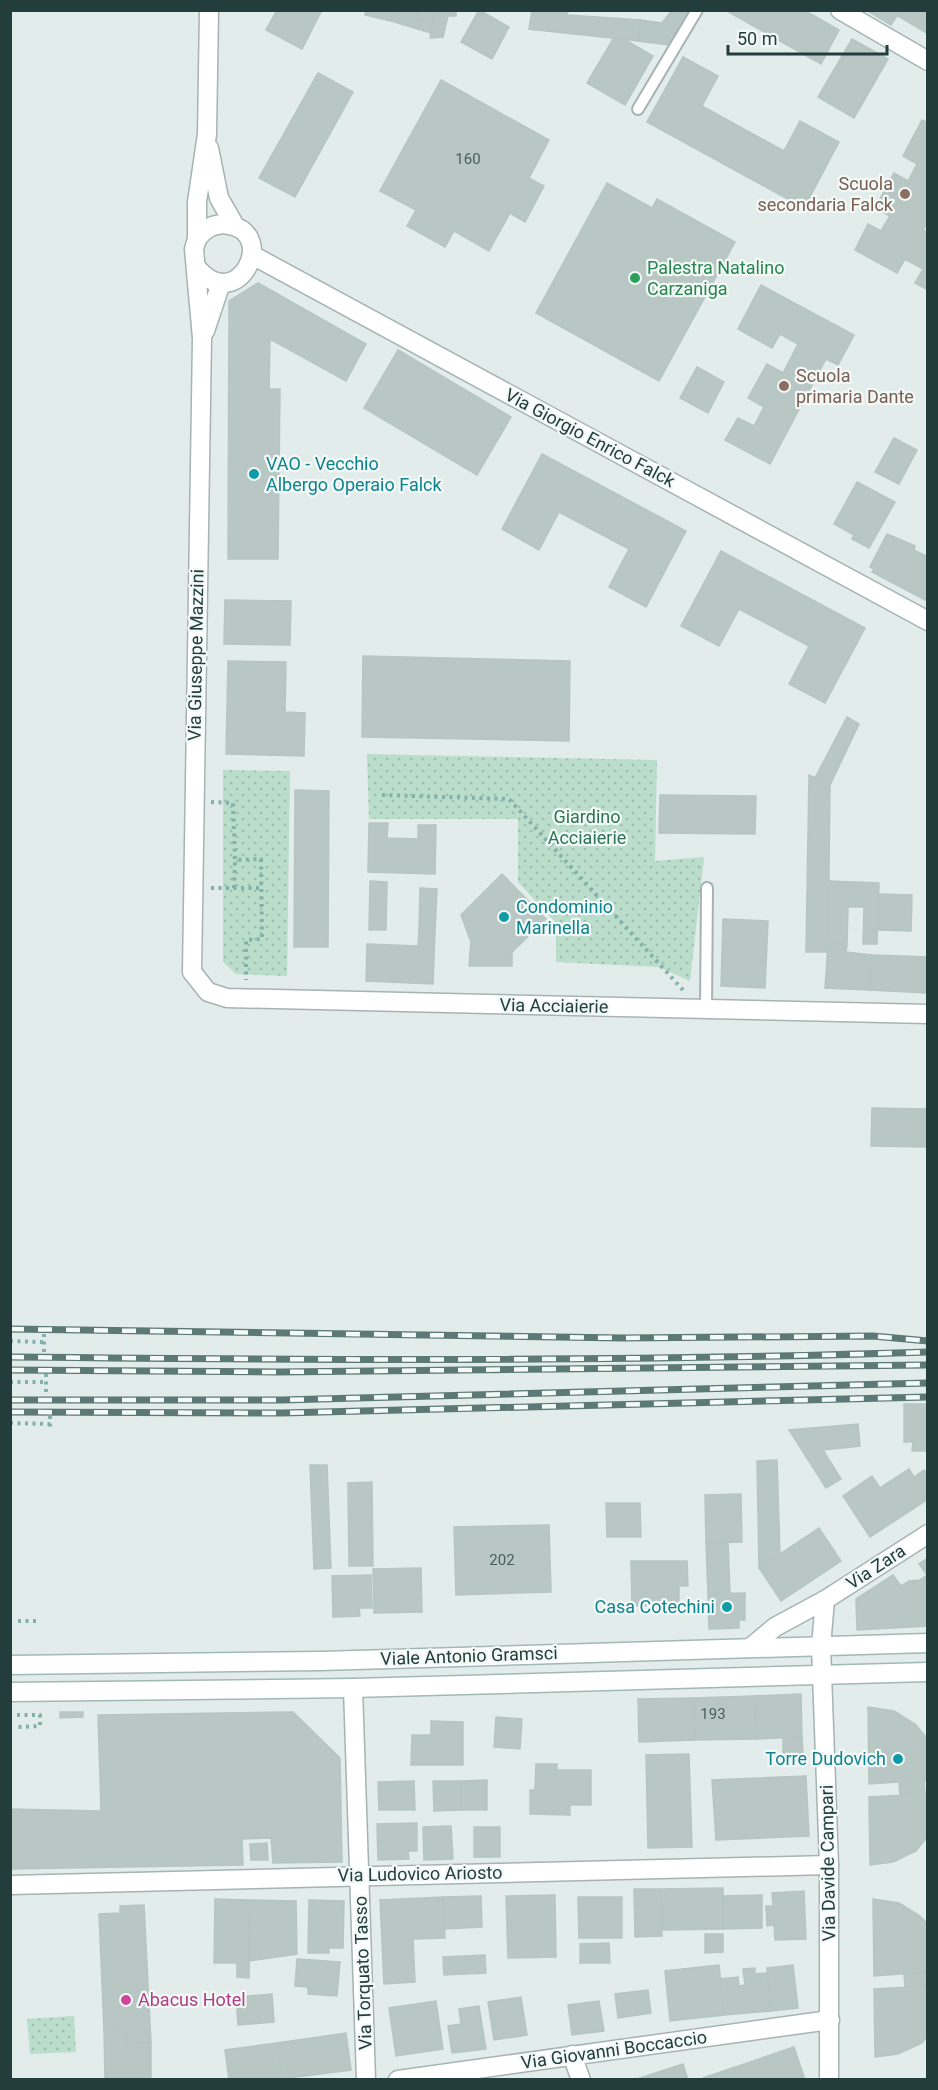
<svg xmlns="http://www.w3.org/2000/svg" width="938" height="2090" font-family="Roboto,sans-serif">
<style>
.park{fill:url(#park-dots)}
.building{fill:#b8c7c3;stroke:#b5c6c2;stroke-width:1.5}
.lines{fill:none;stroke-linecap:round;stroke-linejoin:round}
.lane-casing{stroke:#a5b4b2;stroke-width:14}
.street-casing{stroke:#a5b4b2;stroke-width:21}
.secondary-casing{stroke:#a1b8b4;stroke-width:21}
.path{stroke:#83b0aa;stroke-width:4;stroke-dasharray:3 4.5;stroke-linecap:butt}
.lane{stroke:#fff;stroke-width:10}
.street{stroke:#fff;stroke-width:18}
.secondary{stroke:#fff;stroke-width:18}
.rail-casing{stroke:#5d7976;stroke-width:7}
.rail{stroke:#f3f9f7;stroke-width:4.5;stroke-dasharray:14;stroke-linecap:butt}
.education-dot{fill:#8d6e63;stroke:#f3f9f7;stroke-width:2}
.leisure-dot{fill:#2e9e5b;stroke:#f3f9f7;stroke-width:2}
.culture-dot{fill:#0f9aa8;stroke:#f3f9f7;stroke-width:2}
.hotel-dot{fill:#d1479c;stroke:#f3f9f7;stroke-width:2}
.labels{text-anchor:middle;stroke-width:4.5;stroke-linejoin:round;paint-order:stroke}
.number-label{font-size:15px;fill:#48605d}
.education-label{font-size:18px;fill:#785e54;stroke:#f3f9f7;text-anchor:end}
.leisure-label{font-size:18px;fill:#27864d;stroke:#f3f9f7;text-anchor:start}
.street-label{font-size:18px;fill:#223d3b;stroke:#f3f9f7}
.culture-label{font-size:18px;fill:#0d838f;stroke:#f3f9f7;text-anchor:start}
.park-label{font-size:18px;fill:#2d7455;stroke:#f3f9f7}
.hotel-label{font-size:18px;fill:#b23c85;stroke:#f3f9f7;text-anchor:start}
</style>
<defs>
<pattern id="park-dots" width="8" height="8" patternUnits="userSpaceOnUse" patternTransform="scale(1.5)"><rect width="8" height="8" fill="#bbddcb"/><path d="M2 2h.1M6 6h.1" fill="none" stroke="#a0bfaf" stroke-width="1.8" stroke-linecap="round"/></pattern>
</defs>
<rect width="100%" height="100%" fill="#e2ecea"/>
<g class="park">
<path d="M367 754 657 760 655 861 704 857 690 981 659 967 556 962V923L518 882V819H369Z"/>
<path d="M223 770 290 771 287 976 236 974 223 962Z"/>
<path d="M74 2016 76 2052 30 2054 27 2019Z"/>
</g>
<g class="building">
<path d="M277 10H322L302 49 266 30Z"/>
<path d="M366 10H394L391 21 365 15Z"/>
<path d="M394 10H418L416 19 433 22 431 33 391 21Z"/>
<path d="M418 10H435L433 22 416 19Z"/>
<path d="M435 10H456V16H448L443 37 430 38Z"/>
<path d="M479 10 509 27 492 59 461 42Z"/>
<path d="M532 10H568L567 15 641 20 638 41 529 29Z"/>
<path d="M672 10H690L670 45 638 41 641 20 662 23Z"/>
<path d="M725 10H804L839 30 821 64Z"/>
<path d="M866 10H901L891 25Z"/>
<path d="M901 10H928V34L898 16Z"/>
<path d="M622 38 653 56 625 105 587 83 613 39Z"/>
<path d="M852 39 888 59 854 118 818 97Z"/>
<path d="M683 57 718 76 702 106 784 151 800 121 839 142 804 208 647 122Z"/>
<path d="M318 73 353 92 295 197 259 178Z"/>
<path d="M441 80 549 140 529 178 544 186 525 222 510 213 489 251 454 231 445 247 407 226 416 210 380 191Z"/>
<path d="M922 120 928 123V221L923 230 928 233V290L915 283 923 269 905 259 897 273 855 250 868 224 881 231 890 216 875 208 894 173 908 181 917 164 903 156Z"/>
<path d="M607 183 652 208 657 199 735 242 659 381 536 313Z"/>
<path d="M258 283 366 344 346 381 270 339 269 389H280L278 559H228L229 301Z"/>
<path d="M761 285 854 335 838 365 826 359 770 464 725 440 738 418 754 426 764 407 748 398 767 364 783 373 798 344 780 334 772 348 738 329Z"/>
<path d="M398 350 511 417 477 475 364 408Z"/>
<path d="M697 367 724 382 708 413 680 398Z"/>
<path d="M894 438 917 450 899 484 875 472Z"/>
<path d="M542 454 686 531 646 607 609 587 629 549 559 512 539 550 502 529Z"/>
<path d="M857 482 895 502 869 548 852 539 854 535 834 524Z"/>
<path d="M887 534 915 546 914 550 928 557V595L925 600 872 572 874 569 870 567Z"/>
<path d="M721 551 865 628 825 703 789 684 809 646 739 609 719 646 681 626Z"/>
<path d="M225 600 291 601 290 645 224 644Z"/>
<path d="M363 656 570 661 569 741 362 737Z"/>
<path d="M228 661 286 662 285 712 305 713 304 756 226 754Z"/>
<path d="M847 717 859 724 830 785 815 778Z"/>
<path d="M809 775 830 785 828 952H806Z"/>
<path d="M295 790 329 791 328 947H294Z"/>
<path d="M660 795 756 796 755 834 659 833Z"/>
<path d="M369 823H388L387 838 418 839V825H436L435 874 368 872Z"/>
<path d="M502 874 546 919 505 959 461 915Z"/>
<path d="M370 881 387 882 386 930H369Z"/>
<path d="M828 881 879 883 877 944H863L864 907H848L847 945 828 944Z"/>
<path d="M420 888 437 889 435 931 419 930Z"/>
<path d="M878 894 912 895 911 931 878 930Z"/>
<path d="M461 915 505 959 512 952V966H469L471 942Z"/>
<path d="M723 919 768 921 765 988 721 986Z"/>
<path d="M419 930 435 931 433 984 366 981 367 944 418 946Z"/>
<path d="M828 944 847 945 846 952 871 955 869 990 825 988Z"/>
<path d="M871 955 928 957V993L869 990Z"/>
<path d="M872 1108 928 1109V1147L871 1146Z"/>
<path d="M904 1404H928V1451H912L913 1442H904Z"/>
<path d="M858 1424 860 1446 823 1450 841 1479 826 1488 789 1430Z"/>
<path d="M777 1460 780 1555 759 1568 757 1461Z"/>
<path d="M310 1465H327L331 1568 314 1569Z"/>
<path d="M909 1469 914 1477 924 1470 928 1475V1499L870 1537 843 1496 872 1476 880 1488Z"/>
<path d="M372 1482 373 1566H349L348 1483Z"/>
<path d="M741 1494 742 1542 706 1543 705 1495Z"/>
<path d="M606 1503H640L641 1537H607Z"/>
<path d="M549 1525 551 1592 456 1595 454 1527Z"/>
<path d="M819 1528 841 1561 781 1601 759 1568Z"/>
<path d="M728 1542 730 1593 708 1594 706 1543Z"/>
<path d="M928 1558V1626L857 1630 856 1599 893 1575 901 1586 909 1581 920 1580 927 1575 919 1564Z"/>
<path d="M631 1561H687L688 1586H679V1605L632 1606Z"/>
<path d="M421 1568 422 1612 374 1613 373 1569Z"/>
<path d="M371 1575 372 1608H359L360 1616 333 1617 332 1576Z"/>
<path d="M745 1593V1620H739V1628L709 1629 708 1594Z"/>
<path d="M801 1694 802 1737 756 1739 754 1696Z"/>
<path d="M754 1696 756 1739 695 1740 693 1698Z"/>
<path d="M693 1698 695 1740 639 1742 638 1699Z"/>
<path d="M868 1707 894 1711 915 1724 928 1739V1780L869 1784Z"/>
<path d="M60 1712H83V1717L60 1718Z"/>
<path d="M293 1712 340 1758 342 1862 273 1863 271 1838 242 1839 243 1865 10 1869V1809L101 1811 98 1715Z"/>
<path d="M496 1717 522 1719 520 1749 494 1747Z"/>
<path d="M431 1721 463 1722V1765H411L412 1735H431Z"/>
<path d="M802 1737 803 1753 783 1754V1738Z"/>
<path d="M689 1754 692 1847 648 1848 646 1755Z"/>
<path d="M536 1764H557V1770H591V1805H570V1815L530 1814V1790H535Z"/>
<path d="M806 1776 809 1836 716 1840 712 1780Z"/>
<path d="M487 1780V1810H461V1781Z"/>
<path d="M924 1780 925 1794 900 1795 899 1782Z"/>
<path d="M414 1781 415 1810H379L378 1782Z"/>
<path d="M433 1781H461V1810L434 1811Z"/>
<path d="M925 1794H928V1836L916 1851 893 1862 870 1865 869 1797Z"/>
<path d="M417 1823V1851H408L409 1859 378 1860 377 1824Z"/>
<path d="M451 1826 453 1859 424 1860 423 1827Z"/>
<rect x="474" y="1827" width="26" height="30"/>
<path d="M267 1843 268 1860H251L250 1844Z"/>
<path d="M723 1888V1929L662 1930 661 1889Z"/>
<path d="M634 1889H661L662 1936 635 1937Z"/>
<path d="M804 1891 806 1939 775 1940 774 1925 767 1926 766 1906H773L772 1893Z"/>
<path d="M555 1895 556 1957 508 1958 506 1896Z"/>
<path d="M762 1895V1928L723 1929V1896Z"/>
<path d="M481 1896 482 1927 444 1929 443 1897Z"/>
<path d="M443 1897 445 1938 413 1939 415 1982 384 1984 380 1900Z"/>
<path d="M578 1897H622V1938H579Z"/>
<path d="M215 1899 250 1900 249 1978 237 1977V1963H214Z"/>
<path d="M873 1899 899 1903 920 1916 928 1925V1972L874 1976Z"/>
<path d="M250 1900 296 1901 297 1954 249 1961Z"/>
<path d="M309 1900 344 1901 343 1948H329V1953H308Z"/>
<path d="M144 1905 151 2043 126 2044 125 2029 104 2030 99 1914 120 1913V1906Z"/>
<path d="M705 1934H723V1952L705 1953Z"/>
<path d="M609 1943 610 1963H580V1944Z"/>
<path d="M485 1955 486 1973 444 1975 443 1957Z"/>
<path d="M297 1959 340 1962 337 1996 308 1994V1987L295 1986Z"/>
<path d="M719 1965 724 2015 670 2021 665 1971Z"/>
<path d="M793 1965 798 2008 771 2011 767 1968Z"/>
<path d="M755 1968V1974L767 1973 771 2011 724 2015 720 1979 738 1977 739 1986 745 1985 743 1969Z"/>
<path d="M928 1972V1986L905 1987 904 1974Z"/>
<path d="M928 1986V2035L922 2043 898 2054 875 2057 874 1989Z"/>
<path d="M648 1990 651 2013 618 2018 615 1994Z"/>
<path d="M272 1994 274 2022 238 2025 236 1997Z"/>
<path d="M521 1997 527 2035 494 2040 488 2002Z"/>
<path d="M436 2001 443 2049 396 2056 389 2008Z"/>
<path d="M599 2001 604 2031 572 2035 568 2005Z"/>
<path d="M479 2006 486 2049 452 2053 448 2026 461 2024 459 2009Z"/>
<path d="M125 2029 126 2044 151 2043V2080H105L104 2030Z"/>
<path d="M346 2033 351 2070 282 2079 277 2043Z"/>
<path d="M277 2043 282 2079 229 2080 225 2050Z"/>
<path d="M794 2047 805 2080H704L703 2078Z"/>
<path d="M683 2064 688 2080H634Z"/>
</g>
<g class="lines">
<defs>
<g id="lane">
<path d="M638 109 697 10"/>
<path d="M706 1010 707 888"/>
</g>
<g id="street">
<path d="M209 10 207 134 197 202V239L194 249 202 338 192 972 208 992 227 998 928 1014"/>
<path d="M840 10 928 61"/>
<path d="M209 148 219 198 235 226"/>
<path d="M197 239C205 228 215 222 229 225 279 234 237 316 197 268"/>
<path d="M252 255 928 621"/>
<path d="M205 331 221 283"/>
<path d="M825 1600 821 1646 829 1865V2080"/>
<path d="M750 1648 775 1627 825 1600 928 1534"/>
<path d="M353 1688 366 2080"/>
<path d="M10 1885 829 1865"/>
<path d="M572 2055 581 2080"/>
<path d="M398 2080 830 2020"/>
</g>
<g id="secondary">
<path d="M10 1665 321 1661 928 1643"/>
<path d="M10 1692 353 1688 928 1672"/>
</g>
</defs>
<use href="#lane" class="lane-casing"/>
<use href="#street" class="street-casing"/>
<use href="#secondary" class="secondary-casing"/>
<g class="path">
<path d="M382 795 509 799 683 990"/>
<path d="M211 802 233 803 235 860 261 859 262 939 246 940V980"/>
<path d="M211 888H262"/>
<path d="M234 888 235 860"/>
<path d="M10 1341 44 1342"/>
<path d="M44 1352V1334"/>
<path d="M46 1374V1395"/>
<path d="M10 1382H46"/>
<path d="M50 1416V1428"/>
<path d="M10 1423 50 1424"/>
<path d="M18 1621H40"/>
<path d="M17 1715H40V1726L18 1727"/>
</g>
<use href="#lane" class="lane"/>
<use href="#street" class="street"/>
<use href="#secondary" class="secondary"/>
<defs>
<g id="rail">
<path d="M10 1329 623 1338 873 1336 928 1341"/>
<path d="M10 1357C316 1360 622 1362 928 1352"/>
<path d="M10 1370 278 1372 928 1365"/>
<path d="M10 1400H282L928 1383"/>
<path d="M10 1412 282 1413 928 1397"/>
</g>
</defs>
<use href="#rail" class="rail-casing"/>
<use href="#rail" class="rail"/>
</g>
<g class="education-dot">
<circle cx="905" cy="194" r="6"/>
<circle cx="784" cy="386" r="6"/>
</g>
<circle class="leisure-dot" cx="635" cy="278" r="6"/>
<g class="culture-dot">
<circle cx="254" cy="474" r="6"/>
<circle cx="504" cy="917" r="6"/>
<circle cx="727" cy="1607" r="6"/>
<circle cx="898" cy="1759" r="6"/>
</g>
<circle class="hotel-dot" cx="126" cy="2000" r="6"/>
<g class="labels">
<g class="number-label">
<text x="468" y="164">160</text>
<text x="502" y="1565">202</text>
<text x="713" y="1719">193</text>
</g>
<g class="education-label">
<text x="893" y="190">Scuola<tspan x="893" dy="21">secondaria Falck</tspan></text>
<text x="796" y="382" text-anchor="start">Scuola<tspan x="796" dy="21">primaria Dante</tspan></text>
</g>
<g class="leisure-label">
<text x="647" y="274">Palestra Natalino<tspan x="647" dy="21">Carzaniga</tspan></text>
</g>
<g class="street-label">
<text transform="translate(590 438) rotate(28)" y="6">Via Giorgio Enrico Falck</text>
<text transform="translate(196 655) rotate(-89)" y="6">Via Giuseppe Mazzini</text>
<text transform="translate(554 1006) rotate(1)" y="6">Via Acciaierie</text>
<text transform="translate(876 1567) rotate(-33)" y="6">Via Zara</text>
<text transform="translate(469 1656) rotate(-2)" y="6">Viale Antonio Gramsci</text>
<text transform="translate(828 1863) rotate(-91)" y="6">Via Davide Campari</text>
<text transform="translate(420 1874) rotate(-1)" y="6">Via Ludovico Ariosto</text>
<text transform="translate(363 1973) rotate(-92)" y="6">Via Torquato Tasso</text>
<text transform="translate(614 2050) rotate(-8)" y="6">Via Giovanni Boccaccio</text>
</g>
<g class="culture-label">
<text x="266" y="470">VAO - Vecchio<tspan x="266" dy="21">Albergo Operaio Falck</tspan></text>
<text x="516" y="913">Condominio<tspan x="516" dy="21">Marinella</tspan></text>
<text x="715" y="1613" text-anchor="end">Casa Cotechini</text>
<text x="886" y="1765" text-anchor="end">Torre Dudovich</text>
</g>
<g class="park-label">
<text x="587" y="823">Giardino<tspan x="587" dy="21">Acciaierie</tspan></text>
</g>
<g class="hotel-label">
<text x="138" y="2006">Abacus Hotel</text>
</g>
</g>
<rect width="938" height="2090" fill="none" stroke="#223d3b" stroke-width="24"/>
<path d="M728 45v9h159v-9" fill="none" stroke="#223d3b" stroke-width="3"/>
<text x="737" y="45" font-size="18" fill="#223d3b" stroke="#f3f9f7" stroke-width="4.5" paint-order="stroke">50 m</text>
</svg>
